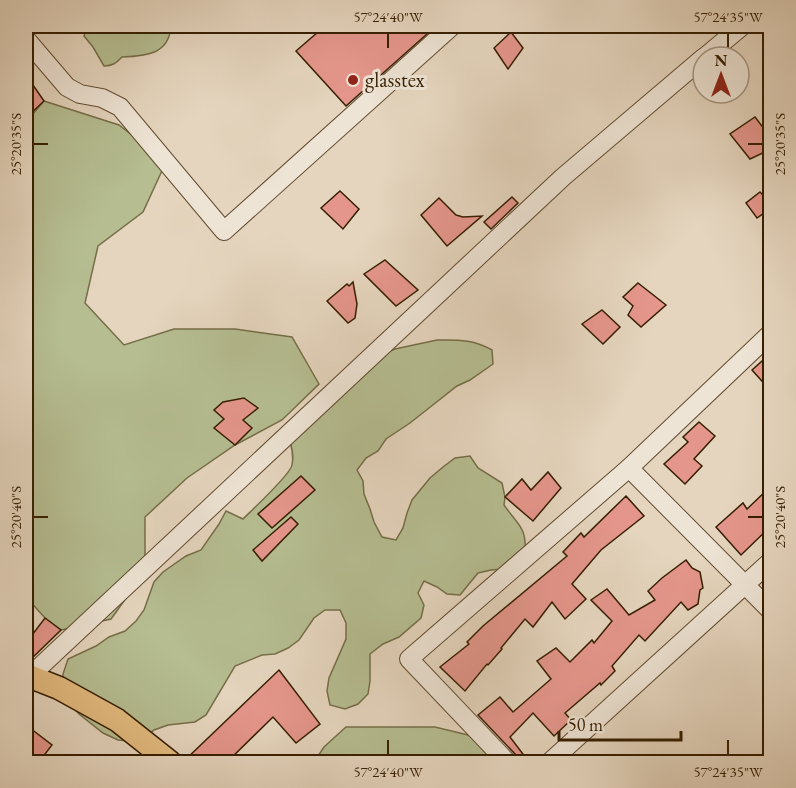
<svg xmlns="http://www.w3.org/2000/svg" width="796" height="788" font-family="'EB Garamond',serif">
<style>
.green{fill:#b5bd91;stroke:#766e48;stroke-width:1.5}
.building{fill:#e5968c;stroke:#361e00;stroke-width:1.5}
.lines{fill:none;stroke-linecap:round;stroke-linejoin:round}
.minor-casing{stroke:#624c30;stroke-width:20}
.major-casing{stroke:#361e00;stroke-width:25}
.minor{stroke:#eee4d5;stroke-width:18}
.major{stroke:#e2ba7f;stroke-width:22}
.ticks{fill:none;stroke:#361e00;stroke-width:2}
.poi-dot{fill:#8f2418;stroke:#eee4d5;stroke-width:2}
.labels{text-anchor:middle;stroke-width:6;stroke-linejoin:round;paint-order:stroke}
.poi-label{font-size:21px;fill:#361e00;stroke:#eee4d5;text-anchor:start}
.neatline{fill:none;stroke:#361e00;stroke-width:2}
.ticks-label{font-size:15px;text-anchor:middle;fill:#361e00}
</style>
<rect width="100%" height="100%" fill="#e5d5be"/>
<filter id="stains"><feTurbulence type="fractalNoise" baseFrequency=".00333" numOctaves="4"/><feColorMatrix values="0 0 0 0 .2 0 0 0 0 .09 0 0 0 0 .02 0 0 0 .5 -.17"/></filter>
<radialGradient id="worn" r=".72"><stop offset=".6" stop-color="#630" stop-opacity="0"/><stop offset="1" stop-color="#630" stop-opacity=".3"/></radialGradient>
<g class="green">
<path d="M90 26H171C169 55 145 56 122 57 116 63 113 66 104 66L93 47 84 36 86 29Z"/>
<path d="M44 101 119 125 166 162 143 212 98 246 85 303 124 345 174 329H235L292 337 319 384 282 420 235 445 187 478 145 517V572L111 619 61 630 45 618 26 597V122Z"/>
<path d="M437 340C459 340 473 339 492 350L493 364 470 380 457 386 410 423 386 439 378 451 366 458 357 470 363 481 364 494 370 509 374 522 382 537 396 540 403 528 407 513 412 500 430 478 443 467 455 458 470 456 478 468 502 483 505 497 504 505C517 524 527 527 525 552L504 569 491 570 478 573 460 595 447 594 437 587 424 581 418 593 424 605 421 618 399 637 383 644 370 654V681L368 694 358 704 345 709 330 705 327 691 329 678 346 639V623L340 610H325L314 618 299 640 288 648 275 654 262 655 235 666 206 715 195 722 168 725 154 730 144 739 130 741 118 740 103 733 79 714 69 702 63 689V674L68 659 96 646 109 637 125 631 136 621 144 610 154 582 163 572 186 556 201 550 219 524 226 511 243 519C253 509 291 474 292 465 294 456 292 449 290 441L368 360 395 349Z"/>
<path d="M346 727H435L468 735 498 749 495 762H314L324 747Z"/>
</g>
<g class="building">
<path d="M325 26H436L346 106 296 51Z"/>
<path d="M511 32 523 48 508 69 494 48Z"/>
<path d="M26 75 44 101 26 118Z"/>
<path d="M755 117 771 138V149L750 159 730 134Z"/>
<path d="M340 191 359 209 343 229 321 208Z"/>
<path d="M760 192 771 203V208L757 218 746 203Z"/>
<path d="M512 197 518 203 491 229 484 222Z"/>
<path d="M439 198 456 215 463 217 482 216 447 246 421 215Z"/>
<path d="M385 260 418 290 396 306 364 274Z"/>
<path d="M353 282 357 304 355 318 348 323 327 301 347 284 349 286Z"/>
<path d="M638 283 666 305 641 327 628 315 633 306 623 297Z"/>
<path d="M602 310 620 327 603 344 582 324Z"/>
<path d="M771 353V391L752 370Z"/>
<path d="M244 398 258 408 243 420 252 428 235 445 214 428 224 419 214 410 223 402Z"/>
<path d="M699 422 715 436 694 459 702 466 685 484 664 464 688 442 683 437Z"/>
<path d="M548 472 561 488 533 521 505 497 522 479 531 490Z"/>
<path d="M301 476 315 490 272 528 258 514Z"/>
<path d="M771 486V526L741 555 716 527 743 503 747 509Z"/>
<path d="M626 496 644 516 601 550 572 584 586 599 565 619 552 602 533 627 525 619 501 648 502 649 488 665 487 664 465 691 440 667 469 644 467 642 483 626 567 556 563 552 581 533 584 537Z"/>
<path d="M291 517 298 524 262 561 253 550Z"/>
<path d="M686 560 692 568 700 572 703 588 700 590 698 604 688 610 681 602 645 641 639 635 612 666 615 671 601 685 600 683 565 713 571 720 554 736 533 713 510 737 529 762H518L515 754 478 715 500 697 513 712 551 679 537 661 556 648 570 662 592 640 594 643 612 621 591 600 607 589 629 615 655 600 648 591 662 578Z"/>
<path d="M45 618 61 630 31 659 26 655V643Z"/>
<path d="M279 670 320 724 296 743 273 717 227 762H183Z"/>
<path d="M26 725 52 745 39 762H26Z"/>
</g>
<g class="lines">
<defs>
<g id="minor">
<path d="M26 39 67 87 80 94 102 98 120 107 224 231 452 26"/>
<path d="M705 57 742 26"/>
<path d="M629 468 770 610"/>
<path d="M30 676 563 177 703 58"/>
<path d="M507 762 409 659 629 468 770 334"/>
<path d="M550 762 770 562"/>
</g>
<path id="major" d="M26 675 59 688 117 720 170 762"/>
</defs>
<use href="#minor" class="minor-casing"/>
<use href="#major" class="major-casing"/>
<use href="#minor" class="minor"/>
<use href="#major" class="major"/>
</g>
<path class="ticks" d="M388 33V48M728 33V48M33 144H48M748 144H763M33 517H48M748 517H763M388 740V755M728 740V755"/>
<circle class="poi-dot" cx="353" cy="80" r="6"/>
<g class="labels">
<g class="poi-label">
<text x="365" y="87">glasstex</text>
</g>
</g>
<rect width="796" height="788" fill="none" stroke="#e5d5be" stroke-width="66"/>
<g transform="translate(721 75)"><circle r="28" fill="#eee4d5" stroke="#a49580" stroke-width="1.5"/>
<path d="M0-4.5L10 22L0 15L-10 22Z" fill="#8f2418"/>
<text y="-9" font-size="16" font-weight="bold" text-anchor="middle" fill="#361e00">N</text>
</g>
<path d="M559 731v9h122v-9" fill="none" stroke="#361e00" stroke-width="3"/>
<text x="568" y="731" font-size="18" fill="#361e00" stroke="#eee4d5" stroke-width="4.5" paint-order="stroke">50 m</text>
<rect x="33" y="33" width="730" height="722" class="neatline"/>
<g class="ticks-label">
<text x="388" y="22">57°24'40"W</text>
<text x="728" y="22">57°24'35"W</text>
<text transform="translate(16 144) rotate(-90)" y="5">25°20'35"S</text>
<text transform="translate(780 144) rotate(-90)" y="5">25°20'35"S</text>
<text transform="translate(16 517) rotate(-90)" y="5">25°20'40"S</text>
<text transform="translate(780 517) rotate(-90)" y="5">25°20'40"S</text>
<text x="388" y="777">57°24'40"W</text>
<text x="728" y="777">57°24'35"W</text>
</g>
<rect width="100%" height="100%" filter="url(#stains)"/>
<rect width="100%" height="100%" fill="url(#worn)"/>
</svg>
